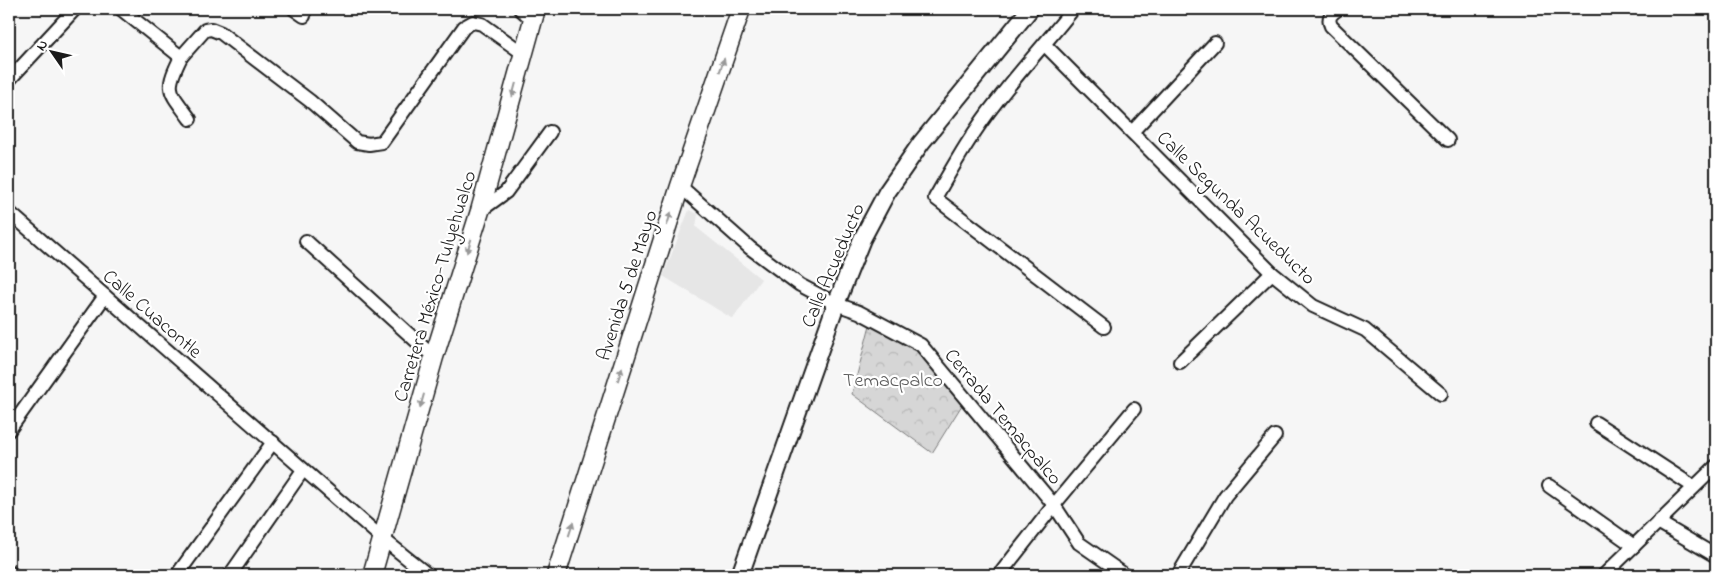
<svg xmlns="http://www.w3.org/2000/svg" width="1725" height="584" font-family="'Indie Flower',sans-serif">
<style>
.built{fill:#e6e6e6}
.park{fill:url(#park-crowns);stroke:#797979}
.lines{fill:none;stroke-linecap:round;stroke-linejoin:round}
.minor-casing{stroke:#1c1c1c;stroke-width:16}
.tertiary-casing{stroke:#1c1c1c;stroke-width:20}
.secondary-casing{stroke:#1c1c1c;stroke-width:21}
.minor{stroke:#fff;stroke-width:12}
.tertiary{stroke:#fff;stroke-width:16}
.secondary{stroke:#fff;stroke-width:18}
.oneway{fill:#999}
.labels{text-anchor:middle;stroke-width:4.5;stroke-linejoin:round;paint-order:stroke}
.street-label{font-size:20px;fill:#1c1c1c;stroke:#fff}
.park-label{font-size:20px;fill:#5d5d5d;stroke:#fff}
</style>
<defs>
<pattern id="park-crowns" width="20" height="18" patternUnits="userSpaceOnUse" patternTransform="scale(1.25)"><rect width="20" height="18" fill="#d6d6d6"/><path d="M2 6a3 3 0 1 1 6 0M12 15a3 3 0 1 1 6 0" fill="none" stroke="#b7b7b7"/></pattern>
</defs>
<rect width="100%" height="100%" fill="#f6f6f6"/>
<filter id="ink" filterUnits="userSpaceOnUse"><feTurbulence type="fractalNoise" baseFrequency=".02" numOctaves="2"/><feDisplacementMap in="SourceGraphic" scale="10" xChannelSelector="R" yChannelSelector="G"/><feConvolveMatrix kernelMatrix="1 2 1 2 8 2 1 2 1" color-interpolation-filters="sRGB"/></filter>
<g filter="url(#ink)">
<path class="built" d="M689 210 698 214 696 227 761 279 733 319 663 276Z"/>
<path class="park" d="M870 325 916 350 962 405 932 453 852 394Z"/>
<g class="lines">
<defs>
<g id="minor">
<path d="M121 9 181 57C164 91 169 90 190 119"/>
<path d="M294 9 304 16"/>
<path d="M520 9 533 20"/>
<path d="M1073 9C1049 40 1021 69 997 101 973 131 954 165 935 198L1104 327"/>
<path d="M1338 9C1331 14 1327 17 1331 26L1448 140"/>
<path d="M1045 45 1272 273 1313 306 1365 330 1441 394"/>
<path d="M181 57 205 30 211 29 221 33 310 101 357 142 369 144 382 142 464 27 473 22 482 24 524 54"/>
<path d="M9 80 75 9"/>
<path d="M1132 132 1215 43"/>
<path d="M680 186 750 248 800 285 836 304 859 312 921 345 1054 505 1079 543 1125 575"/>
<path d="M480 211 506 192 550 132"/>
<path d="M9 212 383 539 428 575"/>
<path d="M306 241 434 357"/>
<path d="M1180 362 1272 273"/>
<path d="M1596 423 1694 487"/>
<path d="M9 430 105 296"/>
<path d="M1549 486 1634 546"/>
<path d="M1658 522 1716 556"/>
<path d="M9 572 13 575"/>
<path d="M1000 574 1054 505 1134 409"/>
<path d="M177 575 273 442"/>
<path d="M230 575 303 470"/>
<path d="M1178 575 1225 496 1275 436"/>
<path d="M1604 575 1716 466"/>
</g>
<path id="tertiary" d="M740 575 836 304 862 239 887 192 921 143 1030 9"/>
<g id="secondary">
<path d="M372 575 434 357 480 211 536 9"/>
<path d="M556 575 680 186 741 9"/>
</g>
</defs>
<use href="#minor" class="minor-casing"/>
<use href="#tertiary" class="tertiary-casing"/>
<use href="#secondary" class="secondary-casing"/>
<use href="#minor" class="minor"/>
<use href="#tertiary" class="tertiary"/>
<use href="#secondary" class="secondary"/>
</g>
<defs><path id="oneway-solid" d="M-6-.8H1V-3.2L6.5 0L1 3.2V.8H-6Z" transform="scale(1.25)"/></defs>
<g class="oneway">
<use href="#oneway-solid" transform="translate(722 65) rotate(-71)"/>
<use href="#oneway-solid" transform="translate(514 90) rotate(105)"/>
<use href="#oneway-solid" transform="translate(669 219) rotate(-72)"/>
<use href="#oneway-solid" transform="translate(469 246) rotate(108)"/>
<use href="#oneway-solid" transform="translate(620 374) rotate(-72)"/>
<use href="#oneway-solid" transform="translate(422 401) rotate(106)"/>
<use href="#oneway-solid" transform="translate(571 529) rotate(-72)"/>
</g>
</g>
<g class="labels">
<g class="street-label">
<text transform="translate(1237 207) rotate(44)" y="7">Calle Segunda Acueducto</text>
<text transform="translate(832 265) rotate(-67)" y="7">Calle Acueducto</text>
<text transform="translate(626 285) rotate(-72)" y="7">Avenida 5 de Mayo</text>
<text transform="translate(434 286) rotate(-73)" y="7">Carretera México-Tulyehualco</text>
<text transform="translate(153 313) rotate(41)" y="7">Calle Cuacontle</text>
<text transform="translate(1004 416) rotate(50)" y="7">Cerrada Temacpalco</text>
</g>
<g class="park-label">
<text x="893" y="386">Temacpalco</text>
</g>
</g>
<rect width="1725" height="584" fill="none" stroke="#fff" stroke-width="30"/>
<rect x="15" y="15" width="1695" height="554" fill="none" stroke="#1c1c1c" stroke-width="2" filter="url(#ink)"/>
<g transform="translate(52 52) rotate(304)" stroke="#ffffff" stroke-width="4" paint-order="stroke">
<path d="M0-4L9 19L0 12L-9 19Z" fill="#1c1c1c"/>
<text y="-8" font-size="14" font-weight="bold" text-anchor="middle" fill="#1c1c1c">N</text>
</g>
</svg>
